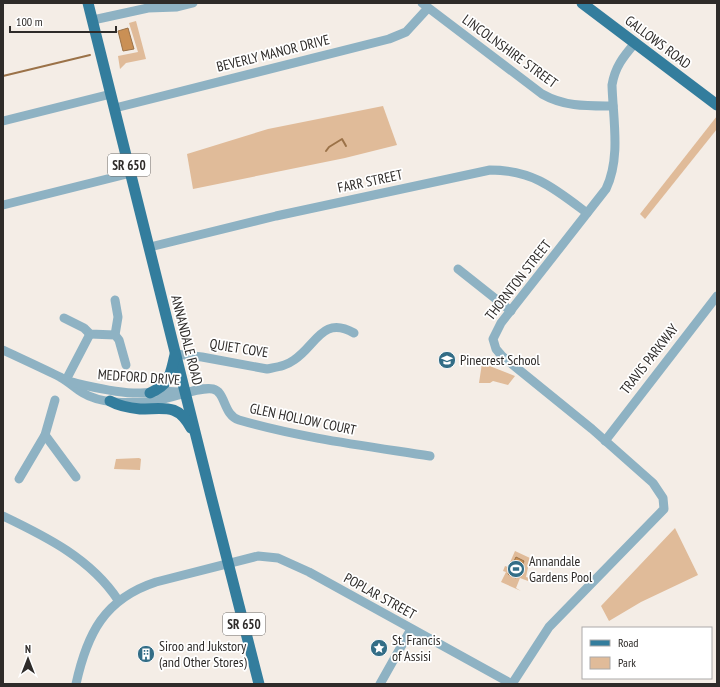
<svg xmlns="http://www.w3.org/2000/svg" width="720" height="687" font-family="'PT Sans Narrow',sans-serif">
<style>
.green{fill:#e0bb99}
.water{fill:#ca9055;stroke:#9b7248}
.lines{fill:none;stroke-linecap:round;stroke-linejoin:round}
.stream{stroke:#9b7248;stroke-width:2}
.minor{stroke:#8eb2c3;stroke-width:9}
.major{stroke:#337d9d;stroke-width:11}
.labels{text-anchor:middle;stroke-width:3.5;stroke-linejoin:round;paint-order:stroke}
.shield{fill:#fff;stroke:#6d6b69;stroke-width:1}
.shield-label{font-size:13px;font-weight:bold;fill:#2e2b29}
.street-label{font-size:14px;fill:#2e2b29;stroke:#fff}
.poi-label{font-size:14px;fill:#2e2b29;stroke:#fff;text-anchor:start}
</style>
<rect width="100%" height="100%" fill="#f4ede6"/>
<g class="green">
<path d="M136 21 146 59 126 63 120 69 118 56 138 52 129 23Z"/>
<path d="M383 106 397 145 345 158 193 189 187 154 268 129Z"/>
<path d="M717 116V129L645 219 640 214Z"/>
<path d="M482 363 515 376 508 385 493 381 490 383H479Z"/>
<path d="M139 458 141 459 140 470 114 469 116 459Z"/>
<path d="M675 528 698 575 641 602 609 621 601 606Z"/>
<path d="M515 551 530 558 526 577 530 578 528 581 520 578 516 588 521 591 501 582 506 572 503 571 505 566 508 567Z"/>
</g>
<g class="water">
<path d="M128 28 134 49 123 51 118 31Z"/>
<path d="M516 557 524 561 516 578 508 574Z"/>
</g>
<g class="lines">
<g class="stream">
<path d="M3 76 90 55"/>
<path d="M326 151 329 147 342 139 346 146"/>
</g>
<g class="minor">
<path d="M422 3 542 94C565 107 587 106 613 106"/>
<path d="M93 20 148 8 177 7 193 3"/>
<path d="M115 108 389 39 406 32 428 8"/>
<path d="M3 121 111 94"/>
<path d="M3 205 131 173"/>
<path d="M150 247 276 216 490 170C533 170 554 188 587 213"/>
<path d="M458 269 511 311"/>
<path d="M64 318 84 328 90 334 115 335 119 340 126 365"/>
<path d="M115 335 118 317 115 300"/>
<path d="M3 350C22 359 42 368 60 377 69 382 75 388 83 393 101 404 127 403 148 402 167 401 198 386 213 389 226 392 223 415 239 420 301 438 366 446 430 456"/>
<path d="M176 354 202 357 267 369C277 367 286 366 294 360 316 346 322 315 354 333"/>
<path d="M66 380 90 334"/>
<path d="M71 382C92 387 111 392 133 393 151 394 168 389 186 393"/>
<path d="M45 435 76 477"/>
<path d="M605 441 717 296"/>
<path d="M19 479 45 435 55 400"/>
<path d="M3 516C47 537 91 559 118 600"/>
<path d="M76 684C87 634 104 599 156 582L258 556 278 558 309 572 512 684"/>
<path d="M380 684 411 629"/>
<path d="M512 684 549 627 664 509 663 498 653 483 592 429 502 356 496 349 493 339 501 323 606 189C621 158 613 119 612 85 615 67 623 57 635 43"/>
</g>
<g class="major">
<path d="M88 3 211 496 259 684"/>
<path d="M582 3 717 105"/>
<path d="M150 393C171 384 170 374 175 355"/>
<path d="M110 401C119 406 130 408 140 409 164 409 178 403 191 428"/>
</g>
</g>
<defs>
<symbol id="school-disc" viewBox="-11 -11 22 22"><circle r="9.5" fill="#336d86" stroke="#fff"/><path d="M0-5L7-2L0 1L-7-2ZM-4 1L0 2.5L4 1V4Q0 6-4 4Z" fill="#fff"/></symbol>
<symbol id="stadium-disc" viewBox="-11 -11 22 22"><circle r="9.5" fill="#336d86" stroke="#fff"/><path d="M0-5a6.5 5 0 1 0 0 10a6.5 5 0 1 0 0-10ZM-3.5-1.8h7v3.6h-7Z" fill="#fff"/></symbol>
<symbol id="sight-disc" viewBox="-11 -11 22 22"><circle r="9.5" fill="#336d86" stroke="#fff"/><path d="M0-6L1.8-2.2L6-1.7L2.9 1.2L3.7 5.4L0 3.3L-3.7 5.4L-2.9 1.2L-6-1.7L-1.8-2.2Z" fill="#fff"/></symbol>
<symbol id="building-disc" viewBox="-11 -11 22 22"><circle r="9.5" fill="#336d86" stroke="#fff"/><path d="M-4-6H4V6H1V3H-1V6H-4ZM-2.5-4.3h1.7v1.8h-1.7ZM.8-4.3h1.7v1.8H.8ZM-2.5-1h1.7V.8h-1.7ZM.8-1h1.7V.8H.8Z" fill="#fff"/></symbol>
</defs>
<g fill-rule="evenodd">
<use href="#school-disc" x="437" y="350" width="20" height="20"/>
<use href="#stadium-disc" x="506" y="559" width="20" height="20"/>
<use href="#sight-disc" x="369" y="638" width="20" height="20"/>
<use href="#building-disc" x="136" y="644" width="20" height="20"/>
</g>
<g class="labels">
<g class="shield">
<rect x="108" y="154" width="42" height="22" rx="3"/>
<rect x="223" y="613" width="42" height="22" rx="3"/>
</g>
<g class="shield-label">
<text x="129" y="170">SR 650</text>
<text x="244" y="629">SR 650</text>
</g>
<g class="street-label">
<text transform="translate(658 42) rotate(37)" y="5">GALLOWS ROAD</text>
<text transform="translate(510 51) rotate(36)" y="5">LINCOLNSHIRE STREET</text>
<text transform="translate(273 53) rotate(-14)" y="5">BEVERLY MANOR DRIVE</text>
<text transform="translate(370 181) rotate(-12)" y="5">FARR STREET</text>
<text transform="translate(518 280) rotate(-52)" y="5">THORNTON STREET</text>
<text transform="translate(187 340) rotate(76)" y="5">ANNANDALE ROAD</text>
<text transform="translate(239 348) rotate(9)" y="5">QUIET COVE</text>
<text transform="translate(649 359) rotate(-52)" y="5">TRAVIS PARKWAY</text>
<text transform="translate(139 377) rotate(4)" y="5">MEDFORD DRIVE</text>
<text transform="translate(303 419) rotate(12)" y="5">GLEN HOLLOW COURT</text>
<text transform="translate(380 596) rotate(29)" y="5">POPLAR STREET</text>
</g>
<g class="poi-label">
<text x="460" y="365">Pinecrest School</text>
<text x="529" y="566">Annandale<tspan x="529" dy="16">Gardens Pool</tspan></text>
<text x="392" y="645">St. Francis<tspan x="392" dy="16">of Assisi</tspan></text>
<text x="159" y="651">Siroo and Jukstory<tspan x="159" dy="16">(and Other Stores)</tspan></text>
</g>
</g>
<rect width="720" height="687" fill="none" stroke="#2e2b29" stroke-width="8"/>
<rect x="582" y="627" width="130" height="52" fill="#ffffff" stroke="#abaaa9"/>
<rect x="590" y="640" width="20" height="6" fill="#337d9d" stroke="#abaaa9"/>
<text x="618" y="647" font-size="12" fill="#2e2b29">Road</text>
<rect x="590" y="657" width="20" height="12" fill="#e0bb99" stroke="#abaaa9"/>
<text x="618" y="667" font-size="12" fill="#2e2b29">Park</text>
<g transform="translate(28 659)" stroke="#ffffff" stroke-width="3" paint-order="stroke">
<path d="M0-3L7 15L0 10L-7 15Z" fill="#2e2b29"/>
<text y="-6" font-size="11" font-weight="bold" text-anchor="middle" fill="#2e2b29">N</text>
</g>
<path d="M10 26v6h106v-6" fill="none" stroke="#2e2b29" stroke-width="2"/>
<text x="16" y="26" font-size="12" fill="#2e2b29" stroke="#ffffff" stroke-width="3" paint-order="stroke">100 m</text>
</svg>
